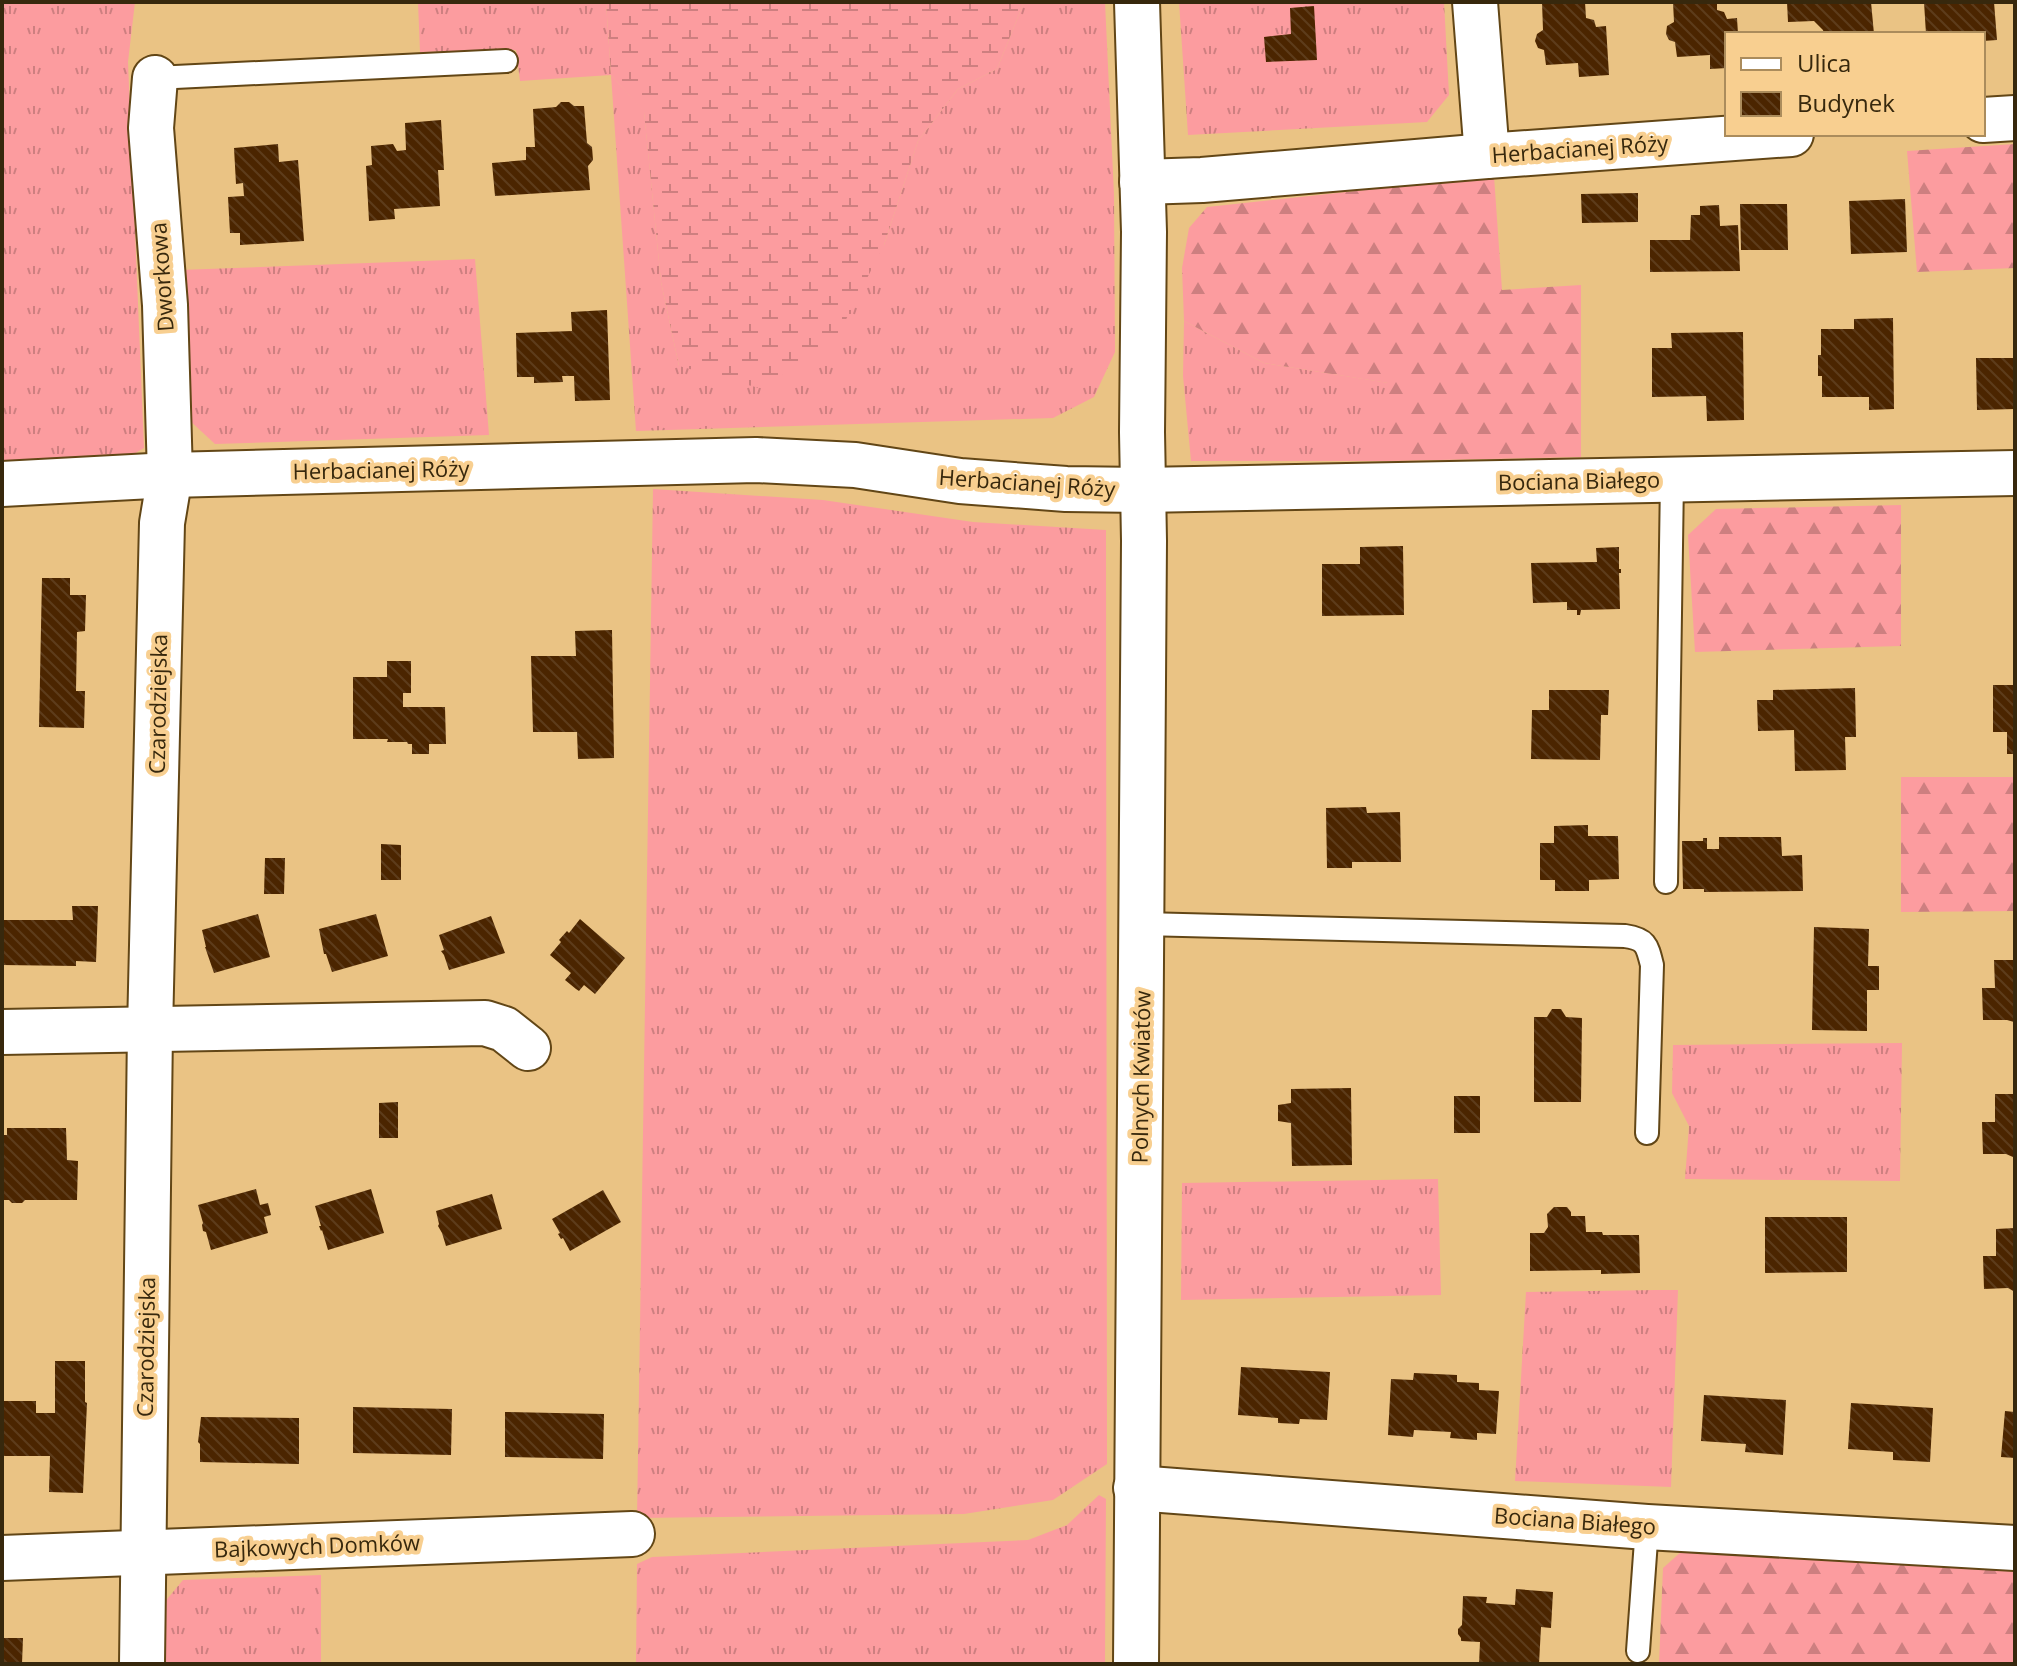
<svg xmlns="http://www.w3.org/2000/svg" width="2017" height="1666" font-family="'Open Sans',sans-serif">
<style>
.grass{fill:url(#grass-tufts)}
.forest{fill:url(#forest-firs)}
.wetland{fill:url(#wetland-marsh)}
.building{fill:url(#building-back-hatch)}
.lines{fill:none;stroke-linecap:round;stroke-linejoin:round}
.service-casing{stroke:#624616;stroke-width:26}
.minor-casing{stroke:#624616;stroke-width:48}
.service{stroke:#fff;stroke-width:22}
.minor{stroke:#fff;stroke-width:44}
.labels{text-anchor:middle;stroke-width:8;stroke-linejoin:round;paint-order:stroke}
.street-label{font-size:22px;fill:#37280d;stroke:#f8cf90}
</style>
<defs>
<pattern id="grass-tufts" width="24" height="20" patternUnits="userSpaceOnUse" patternTransform="scale(2)"><rect width="24" height="20" fill="#fc9c9f"/><path d="M3 7l-1-3M5 7V3M7 7l1-3M15 17l-1-3M17 17v-4M19 17l1-3" fill="none" stroke="#cd7f80"/></pattern>
<pattern id="forest-firs" width="22" height="20" patternUnits="userSpaceOnUse" patternTransform="scale(2)"><rect width="22" height="20" fill="#fc9c9f"/><path d="M5 1l3.5 6h-7zM16 11l3.5 6h-7z" fill="#cd7f80"/></pattern>
<pattern id="wetland-marsh" width="20" height="14" patternUnits="userSpaceOnUse" patternTransform="scale(2)"><rect width="20" height="14" fill="#fc9c9f"/><path d="M1 5h8M5 5V1M11 12h8M15 12V8" fill="none" stroke="#cd7f80"/></pattern>
<pattern id="building-back-hatch" width="6" height="6" patternUnits="userSpaceOnUse" patternTransform="scale(2)"><rect width="6" height="6" fill="#4b2500"/><path d="M-1 5l2 2M0 0l6 6M5-1l2 2" fill="none" stroke="#5d3c1b"/></pattern>
</defs>
<rect width="100%" height="100%" fill="#eac384"/>
<g class="grass">
<path d="M2 2H135L128 62 144 448 122 461 2 467Z"/>
<path d="M418 2H606L611 75 644 111 661 282 679 366 884 245 918 141 958 89 997 69 1024 2H1105L1114 195 1115 352 1094 397 1053 418 636 431 611 75 520 81 516 50 420 52Z"/>
<path d="M1179 2H1444L1449 95 1427 122 1188 135Z"/>
<path d="M475 259 489 435 215 444 188 419 179 270Z"/>
<path d="M1184 321 1264 363 1389 383 1388 461H1191L1183 376Z"/>
<path d="M653 489 823 500 973 522 1106 530 1107 1464 1053 1500 964 1514 637 1518Z"/>
<path d="M1902 1043 1900 1181 1685 1179 1689 1126 1672 1093 1673 1045Z"/>
<path d="M1438 1179 1441 1295 1181 1300 1182 1183Z"/>
<path d="M1656 1290H1678L1671 1487 1515 1481 1526 1292Z"/>
<path d="M1099 1495 1106 1499 1105 1664H636L637 1564 652 1557 1028 1540 1067 1525Z"/>
<path d="M321 1575V1664H162L163 1604 183 1580Z"/>
</g>
<g class="forest">
<path d="M2015 144V268L1917 272 1907 151Z"/>
<path d="M1494 176 1502 290 1581 285V457L1388 461V383L1264 363 1184 321 1182 268 1189 228 1207 207Z"/>
<path d="M1901 505V646L1695 652 1688 535 1716 509Z"/>
<path d="M1901 777H2015V911L1901 912Z"/>
<path d="M1691 1543 2015 1562V1664H1659L1663 1568Z"/>
</g>
<path class="wetland" d="M606 2H1024L997 69 958 89 918 141 884 245 832 347 759 388 679 366 661 282 644 112 611 75Z"/>
<g class="building">
<path d="M1542 2H1585L1586 18 1594 20 1596 27 1606 26 1609 75 1579 77 1578 63 1546 65 1544 50 1538 48 1535 41 1537 34 1543 30Z"/>
<path d="M1673 2H1717V10L1724 12 1727 19 1737 18 1738 34H1727V68L1710 69V55L1677 57 1675 42 1669 40 1666 34 1667 26 1674 22Z"/>
<path d="M1787 2H1871L1874 34H1824L1823 30 1814 21 1788 22Z"/>
<path d="M1924 2H1994L1997 40 1983 41V34H1926Z"/>
<path d="M1314 6 1317 60 1266 62 1264 37 1291 34 1290 8Z"/>
<path d="M561 102H569L574 106H584L587 143 592 147 593 160 588 166 590 190 495 196 492 163 526 160V147H535L533 109 556 107Z"/>
<path d="M441 120 444 170H438L440 206 394 209 395 219 369 221 366 166 372 165 371 146 393 144 397 151 406 150 405 123Z"/>
<path d="M278 144 279 162 298 160 304 241 240 245V233H230L228 197 244 196 243 183 236 184 234 148Z"/>
<path d="M1638 193V222L1582 223 1581 194Z"/>
<path d="M1905 199 1907 252 1851 254 1849 201Z"/>
<path d="M1740 204H1787L1788 250H1741Z"/>
<path d="M1719 205 1720 226 1738 225 1740 271 1650 272V240H1690L1691 215H1700V206Z"/>
<path d="M607 310 610 400 575 401 574 376H562L563 382 534 383V377H517L516 333 572 331 571 312Z"/>
<path d="M1893 318 1894 409 1869 410V397H1822V376H1818V355H1821V329H1854V319Z"/>
<path d="M1743 332 1744 420 1707 421 1706 396 1652 397V348H1672L1671 333Z"/>
<path d="M1976 358H2015V409L1977 410Z"/>
<path d="M1403 546 1404 615 1322 616V564H1360V547Z"/>
<path d="M1619 547V569H1621V573H1619L1620 609 1581 610 1580 615H1577V610H1567V602L1533 603 1531 563 1597 562 1596 548Z"/>
<path d="M42 578H70V595H86L85 631 77 632 76 691H85L84 728 39 727Z"/>
<path d="M612 630 614 758 578 759 577 732H533L531 656H576L575 631Z"/>
<path d="M387 661H411V693H403V707H445L446 744H429V754H412V744H408L407 742H387L388 739H353V677H387Z"/>
<path d="M1993 685H2015V754H2007V732H1993Z"/>
<path d="M1855 688 1856 737H1845L1846 770 1795 771 1794 730 1758 731 1757 700H1773V690Z"/>
<path d="M1549 690H1609L1608 715H1601L1600 760 1531 759 1532 710H1549Z"/>
<path d="M1366 807 1367 813 1400 812 1401 862H1352V868H1327L1326 808Z"/>
<path d="M1588 825V836H1618L1619 879 1589 880V891H1555V880H1540V843H1554V826Z"/>
<path d="M1719 837H1781L1782 856 1802 855 1803 891 1704 892V889H1683L1682 841H1703V838H1707V849H1719Z"/>
<path d="M381 844 401 845V880H381Z"/>
<path d="M265 858H285L284 894H264Z"/>
<path d="M72 906H98L96 962 76 961V966L2 965V920H73Z"/>
<path d="M258 914 270 957 214 973 205 947H206L202 930Z"/>
<path d="M376 914 388 956 332 972 326 954H324L319 929Z"/>
<path d="M491 916 505 953 449 970 444 955 441 951 444 950 439 935Z"/>
<path d="M580 919 625 958 595 994 584 985 579 991 576 989 565 980 571 973 550 955 561 942 559 940 567 931 569 933Z"/>
<path d="M1814 927 1869 929 1868 966H1879V990H1867V1031L1812 1030Z"/>
<path d="M1994 960H2015L2014 1022 2007 1020H1983L1982 988H1995Z"/>
<path d="M1552 1009H1561L1566 1017 1582 1018 1581 1102H1534V1017H1547Z"/>
<path d="M1351 1088 1352 1165 1292 1166 1291 1123 1278 1121V1105L1291 1103V1089Z"/>
<path d="M1995 1094H2015V1156L2013 1157 2006 1154H1983L1982 1122H1995Z"/>
<rect x="1454" y="1096" width="26" height="37"/>
<path d="M398 1102V1138H379V1103Z"/>
<path d="M7 1128H66L67 1160 78 1161 77 1200H25L22 1203H12L9 1200H2V1135H7Z"/>
<path d="M256 1189 260 1205 268 1203 271 1215 264 1217 268 1233 211 1250 206 1232 203 1231 202 1225 203 1223 198 1205Z"/>
<path d="M371 1189 384 1233 328 1250 322 1230 321 1231 319 1226H321L315 1206Z"/>
<path d="M603 1190 621 1222 570 1251 563 1238 561 1239 558 1234 560 1233 552 1219Z"/>
<path d="M492 1194 502 1229 446 1246 442 1233 438 1226 439 1224 436 1211Z"/>
<path d="M1554 1207H1567L1571 1212V1216H1585L1586 1232H1602L1603 1235H1639L1640 1273 1601 1274V1270L1530 1271V1233H1544L1548 1227 1547 1214Z"/>
<path d="M1765 1217H1847V1272L1765 1273Z"/>
<path d="M2015 1228V1292L2008 1288 1984 1289 1983 1256H1996V1229Z"/>
<path d="M55 1361H85V1402L87 1403 83 1493 49 1492 50 1456H2V1401H36V1413H55Z"/>
<path d="M1241 1367 1330 1372 1327 1420 1300 1419 1299 1424 1278 1423V1418L1238 1415Z"/>
<path d="M1414 1373 1457 1375V1382L1479 1383V1390L1499 1391 1496 1434 1477 1433V1440L1450 1438 1451 1432 1414 1430 1413 1437 1388 1435 1391 1379 1413 1380Z"/>
<path d="M1704 1395 1786 1400 1783 1455 1745 1452 1746 1444 1701 1441Z"/>
<path d="M1851 1403 1933 1408 1930 1462 1893 1460V1452L1848 1449Z"/>
<path d="M353 1407 452 1409 451 1455 353 1453Z"/>
<path d="M2005 1411 2015 1412V1458L2001 1457Z"/>
<path d="M505 1412 604 1414 603 1459 505 1457Z"/>
<path d="M201 1417 299 1418V1464L200 1462V1444L198 1442Z"/>
<path d="M1516 1589 1553 1592 1551 1628 1541 1627 1539 1664H1479L1480 1642 1461 1641V1638L1458 1634V1629L1462 1625 1463 1596 1487 1597 1486 1603 1515 1605Z"/>
<path d="M2 1638H23L22 1664H2Z"/>
</g>
<g class="lines">
<defs>
<g id="service">
<path d="M155 78 506 61"/>
<path d="M1666 882 1672 479"/>
<path d="M1143 924 1625 936C1646 939 1647 945 1652 965L1647 1133"/>
<path d="M1638 1651 1647 1527"/>
</g>
<g id="minor">
<path d="M1475 2 1487 156"/>
<path d="M1983 120 2015 118"/>
<path d="M1142 182 1202 180 1487 156 1791 134"/>
<path d="M2 484 170 475 756 460 855 465 960 481 1066 489 1143 490 2015 473"/>
<path d="M2 1032 485 1023 504 1029 528 1048"/>
<path d="M1136 1488 1647 1527 2015 1548"/>
<path d="M2 1558 632 1534"/>
<path d="M142 1664 150 1030 162 523 170 475 165 305 151 128 155 78"/>
<path d="M1136 1664 1144 541 1142 432 1144 232 1137 2"/>
</g>
</defs>
<use href="#service" class="service-casing"/>
<use href="#minor" class="minor-casing"/>
<use href="#service" class="service"/>
<use href="#minor" class="minor"/>
</g>
<g class="labels">
<g class="street-label">
<text transform="translate(1580 149) rotate(-4)" y="8">Herbacianej Róży</text>
<text transform="translate(162 277) rotate(-94)" y="8">Dworkowa</text>
<text transform="translate(381 470) rotate(-1)" y="8">Herbacianej Róży</text>
<text transform="translate(1579 481) rotate(-1)" y="8">Bociana Białego</text>
<text transform="translate(1027 483) rotate(4)" y="8">Herbacianej Róży</text>
<text transform="translate(158 704) rotate(-89)" y="8">Czarodziejska</text>
<text transform="translate(1141 1077) rotate(-89)" y="8">Polnych Kwiatów</text>
<text transform="translate(146 1347) rotate(-89)" y="8">Czarodziejska</text>
<text transform="translate(1575 1521) rotate(4)" y="8">Bociana Białego</text>
<text transform="translate(317 1546) rotate(-2)" y="8">Bajkowych Domków</text>
</g>
</g>
<rect width="2017" height="1666" fill="none" stroke="#37280d" stroke-width="8"/>
<rect x="1725" y="32" width="260" height="104" fill="#f8cf90" stroke="#ab8c5c" stroke-width="2"/>
<rect x="1741" y="58" width="40" height="12" fill="#ffffff" stroke="#ab8c5c" stroke-width="2"/>
<text x="1797" y="72" font-size="24" fill="#37280d">Ulica</text>
<rect x="1741" y="92" width="40" height="24" fill="url(#building-back-hatch)" stroke="#ab8c5c" stroke-width="2"/>
<text x="1797" y="112" font-size="24" fill="#37280d">Budynek</text>
</svg>
